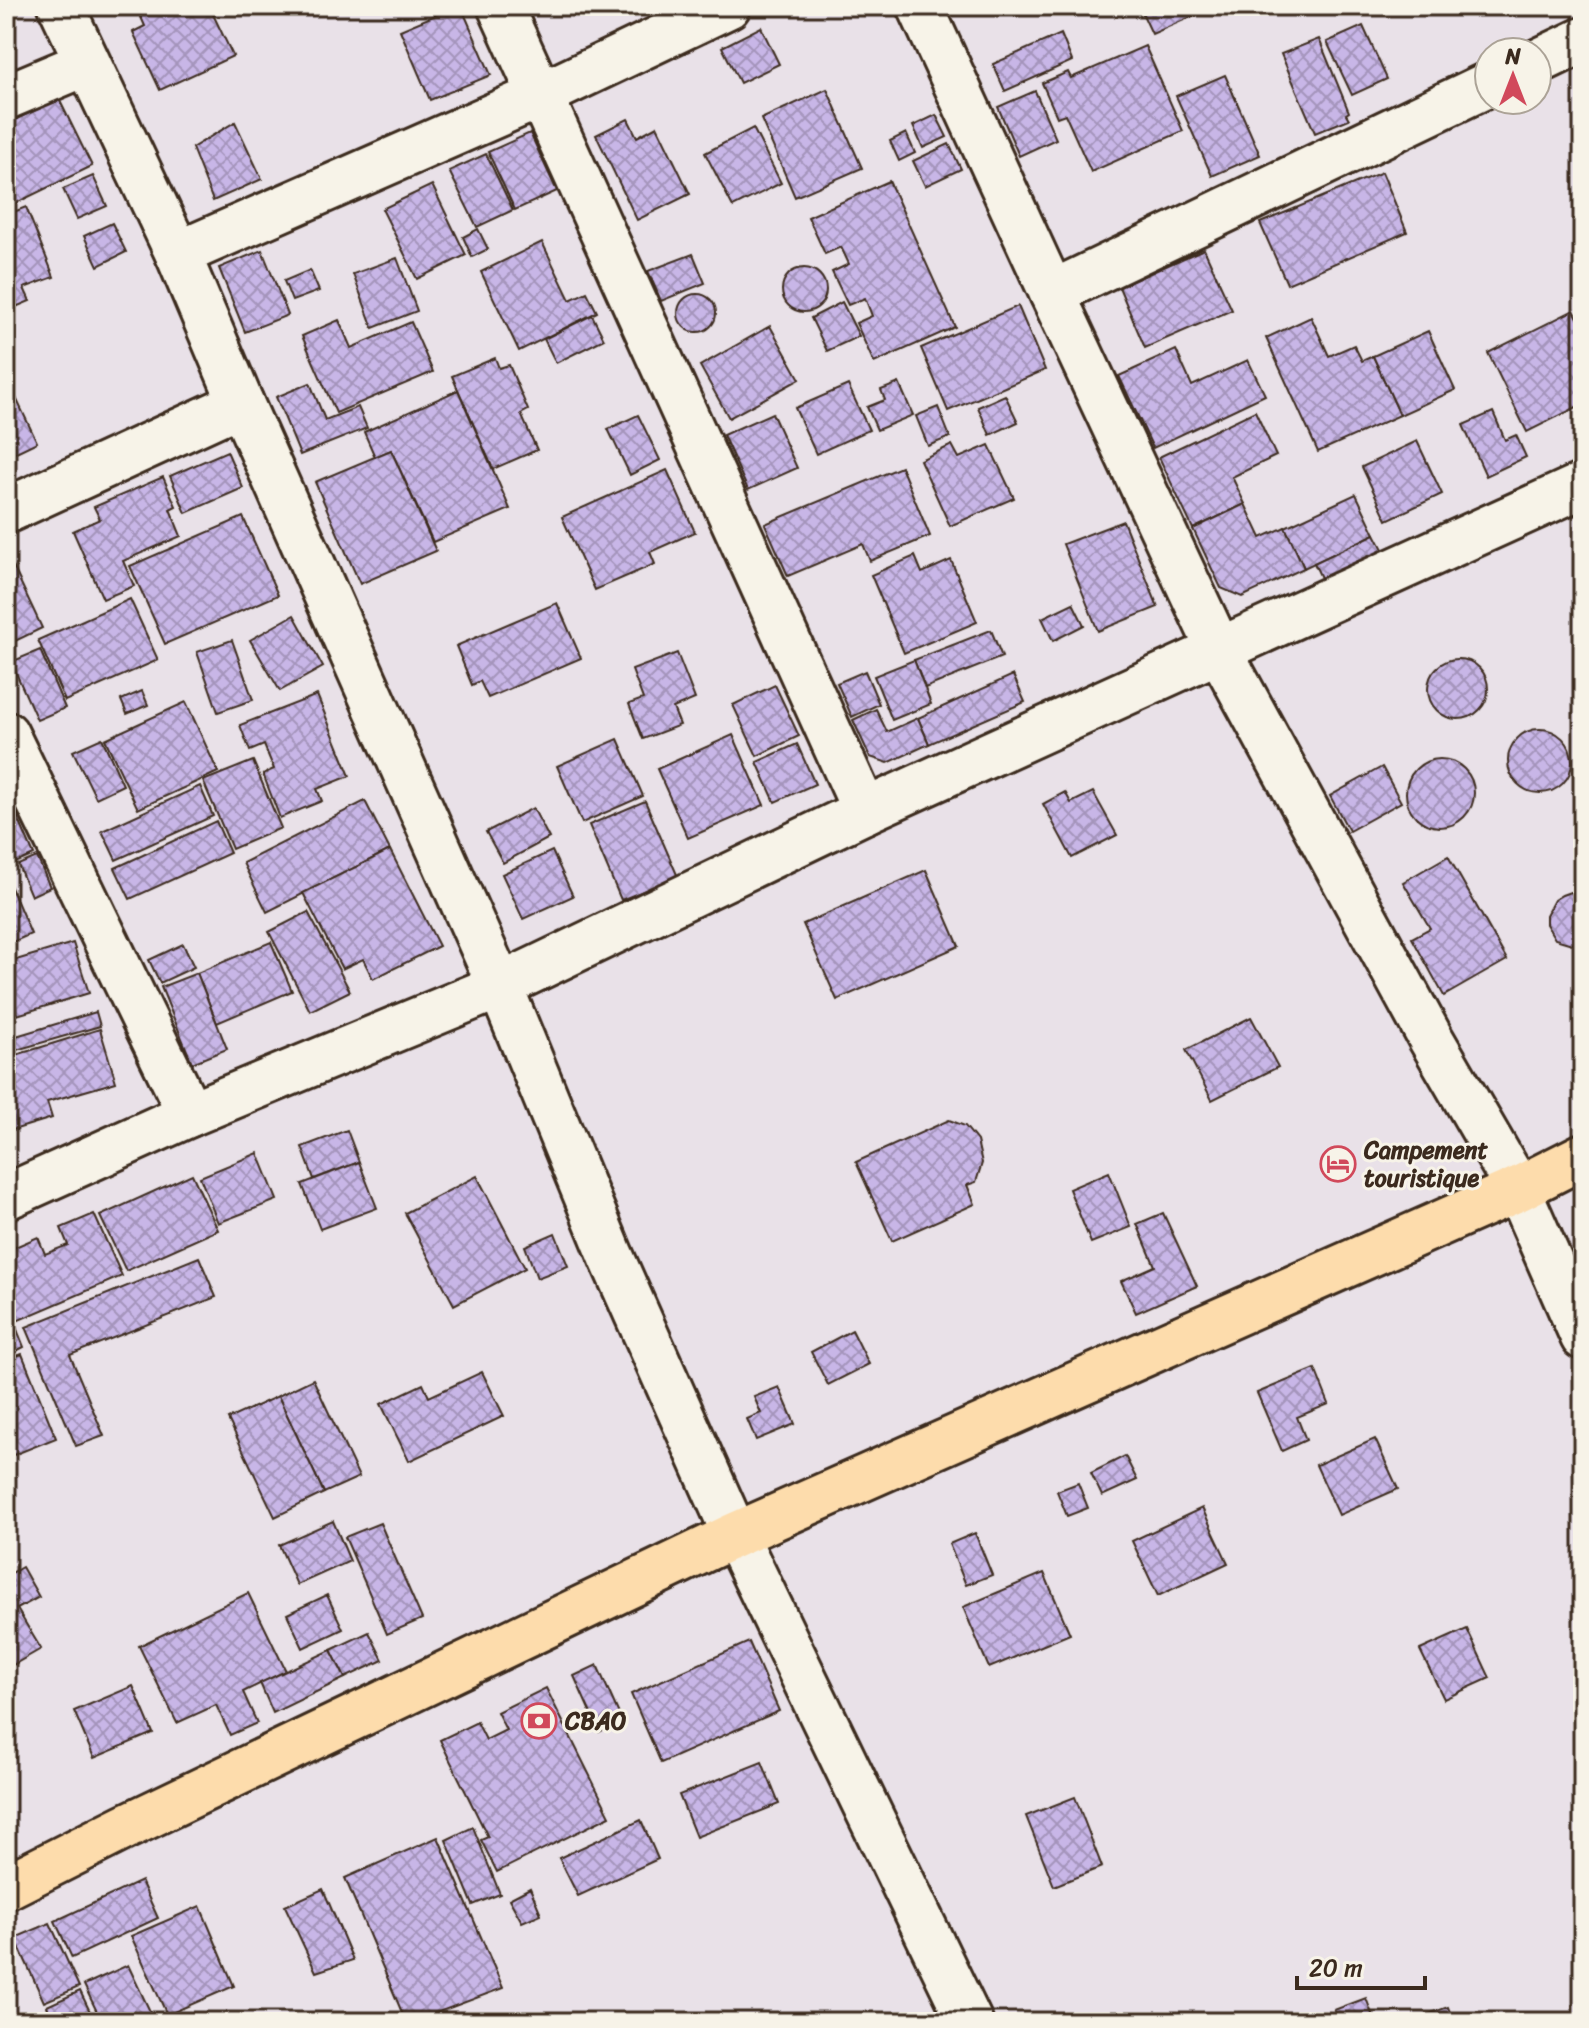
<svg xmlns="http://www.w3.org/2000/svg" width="1589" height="2028" font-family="Sriracha,sans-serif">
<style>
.building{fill:url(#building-cross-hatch);stroke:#3b2a1e;stroke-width:2}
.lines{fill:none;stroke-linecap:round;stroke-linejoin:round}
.minor-casing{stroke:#3b2a1e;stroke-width:50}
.primary-casing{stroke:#3b2a1e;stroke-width:50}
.minor{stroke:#f7f3e8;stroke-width:44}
.primary{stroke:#fddcac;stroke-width:44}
.labels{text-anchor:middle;stroke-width:6;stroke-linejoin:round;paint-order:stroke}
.poi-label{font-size:24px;font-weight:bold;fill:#3b2a1e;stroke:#f7f3e8;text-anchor:start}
</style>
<defs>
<pattern id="building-cross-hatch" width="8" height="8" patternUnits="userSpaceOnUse" patternTransform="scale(2)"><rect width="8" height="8" fill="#c8b6e7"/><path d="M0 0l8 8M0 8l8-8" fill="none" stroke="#a494bb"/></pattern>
</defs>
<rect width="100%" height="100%" fill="#e9e1e8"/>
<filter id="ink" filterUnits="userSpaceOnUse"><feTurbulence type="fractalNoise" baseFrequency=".0125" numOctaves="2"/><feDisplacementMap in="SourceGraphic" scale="16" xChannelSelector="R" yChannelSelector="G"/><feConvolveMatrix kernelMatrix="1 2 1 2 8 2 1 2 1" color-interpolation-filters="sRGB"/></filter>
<g filter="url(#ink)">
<g class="building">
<path d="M6 6H20L22 9 6 16Z"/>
<path d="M158 6H209L233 56 160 90 133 32 145 26 140 15Z"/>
<path d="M457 6H461L491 75 430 100 400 30Z"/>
<path d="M1139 6H1216L1152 34Z"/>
<path d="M1363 26 1387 79 1352 95 1327 42Z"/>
<path d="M761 27 779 64 740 83 722 47Z"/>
<path d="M1061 34 1072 61 1005 91 993 64Z"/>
<path d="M1319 39 1349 112 1346 114 1349 119 1315 133 1281 54Z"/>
<path d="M1145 46 1183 131 1091 172 1065 114 1057 117 1042 83 1068 72 1071 78Z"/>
<path d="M1225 75 1260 155 1212 176 1176 96Z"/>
<path d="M827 89 862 168 795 197 761 119Z"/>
<path d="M1035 91 1056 139 1019 156 998 107Z"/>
<path d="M59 99 92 166 6 208V124Z"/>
<path d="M936 115 947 137 923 148 913 126Z"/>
<path d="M628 119 637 137 657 126 690 194 637 220 596 135Z"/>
<path d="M235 122 262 179 213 201 192 148Z"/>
<path d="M753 128 781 183 733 207 705 153Z"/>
<path d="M530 133 557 191 515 210 488 152Z"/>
<path d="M906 133 915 153 899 161 890 141Z"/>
<path d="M949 144 961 169 925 186 913 161Z"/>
<path d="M486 154 513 210 477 227 449 171Z"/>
<path d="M1382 172 1407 232 1287 284 1260 223Z"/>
<path d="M93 176 107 206 77 219 63 189Z"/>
<path d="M889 181 955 327 874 363 856 323 872 316 865 298 848 305 832 272 849 264 841 247 825 254 808 217Z"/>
<path d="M432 185 466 255 417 279 382 209Z"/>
<path d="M26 207 54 277 24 288 30 301 6 311V215Z"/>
<path d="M112 223 126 252 98 266 84 236Z"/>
<path d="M478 229 488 249 472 257 463 237Z"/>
<path d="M542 242 570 300 587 292 597 312 519 351 481 272Z"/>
<path d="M1204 249 1232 310 1145 348 1119 287Z"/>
<path d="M262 250 288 315 245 332 219 268Z"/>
<path d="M693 254 705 283 661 301 648 271Z"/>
<path d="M397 258 417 311 373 328 353 274Z"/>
<circle cx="804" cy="290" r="22"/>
<path d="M310 270 319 291 292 301 284 281Z"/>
<circle cx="697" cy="313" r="19"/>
<path d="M842 302 859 336 827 351 811 318Z"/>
<path d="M1018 306 1045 370 948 411 921 348Z"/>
<path d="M1574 310 1583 328V404L1527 432 1488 353Z"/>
<path d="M592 315 604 339 556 363 544 339Z"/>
<path d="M1311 317 1329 356 1354 345 1362 361 1373 356 1400 415 1318 452 1266 338Z"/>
<path d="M339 320 351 348 411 322 433 372 336 413 302 336Z"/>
<path d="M770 326 800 379 729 418 700 366Z"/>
<path d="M1428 331 1455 390 1400 415 1373 356Z"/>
<path d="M1176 350 1192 386 1248 360 1265 395 1153 448 1119 376Z"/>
<path d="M495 358 499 368 509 365 528 410 521 414 537 450 493 469 452 376Z"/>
<path d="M6 377 37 442 6 457Z"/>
<path d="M310 383 325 420 358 407 367 428 300 455 276 397Z"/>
<path d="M899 383 913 415 877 430 867 407 885 400 881 390Z"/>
<path d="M848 385 869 430 816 454 795 408Z"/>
<path d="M458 390 510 509 433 542 391 450 375 457 364 432Z"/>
<path d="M1005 395 1018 422 990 435 978 407Z"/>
<path d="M938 407 950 437 928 446 916 416Z"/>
<path d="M1255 411 1276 456 1232 477 1245 504 1193 529 1159 457Z"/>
<path d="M1493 412 1505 440 1516 435 1526 457 1486 476 1463 425Z"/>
<path d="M772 413 797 468 748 490 723 435Z"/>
<path d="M638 415 660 460 630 475 608 429Z"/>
<path d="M1417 441 1442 494 1387 520 1362 467Z"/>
<path d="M952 445 959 458 989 445 1014 498 950 526 920 460Z"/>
<path d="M391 450 436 551 360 584 315 482Z"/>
<path d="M227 451 243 488 186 513 170 476Z"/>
<path d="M901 467 930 536 870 561 863 544 788 576 765 524Z"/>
<path d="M667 470 695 532 650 552 655 564 595 590 562 517Z"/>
<path d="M163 477 176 506 170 509 181 536 123 561 134 586 103 599 73 531 100 519 94 507Z"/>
<path d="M1356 494 1375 534 1304 568 1285 527Z"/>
<path d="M1245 504 1261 538 1285 527 1304 568 1242 597 1221 588 1193 529Z"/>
<path d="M243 517 278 595 165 644 130 566Z"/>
<path d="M1123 521 1158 607 1098 631 1063 544Z"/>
<path d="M1375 534 1384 551 1322 580 1314 563Z"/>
<path d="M915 556 922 573 951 560 977 622 904 653 871 575Z"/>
<path d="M10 560 42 628 9 644 6 637V562Z"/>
<path d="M130 599 158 660 65 701 38 640Z"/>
<path d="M557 603 581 658 488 698 480 681 472 685 456 646Z"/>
<path d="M1073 603 1084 625 1053 641 1042 618Z"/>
<path d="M294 615 323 667 280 691 250 640Z"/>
<path d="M991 630 1002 657 925 688 914 660Z"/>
<path d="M232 640 253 700 218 712 197 652Z"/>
<path d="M40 650 65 708 37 720 11 662Z"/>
<path d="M677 653 695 699 673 708 680 725 643 739 629 704 643 699 632 670Z"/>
<circle cx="1458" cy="689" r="30"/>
<path d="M914 660 931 704 892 720 874 676Z"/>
<path d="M865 671 879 704 852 717 837 683Z"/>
<path d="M1013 675 1025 702 929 744 918 718Z"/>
<path d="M775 685 799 736 757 756 733 705Z"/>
<path d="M142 691 148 705 127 714 121 700Z"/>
<path d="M317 695 350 776 317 789 322 801 280 818 263 774 274 769 264 745 250 751 240 725Z"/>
<path d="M186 702 218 772 138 809 105 739Z"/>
<path d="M876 709 887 732 918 718 929 744 888 763 870 757 853 720Z"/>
<circle cx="1540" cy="761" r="32"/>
<path d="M733 735 764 805 688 838 657 769Z"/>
<path d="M102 738 123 785 96 798 73 751Z"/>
<path d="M618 739 643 796 582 823 557 766Z"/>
<path d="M797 744 815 784 775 802 757 762Z"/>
<circle cx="1440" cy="793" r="34"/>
<path d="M253 761 281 828 232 849 203 781Z"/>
<path d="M1382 767 1401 802 1349 831 1330 796Z"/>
<path d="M200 786 213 816 116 860 102 831Z"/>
<path d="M6 790 34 855 6 867Z"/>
<path d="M1065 792 1071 803 1093 792 1117 835 1072 858 1043 804Z"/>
<path d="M365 801 390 850 267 912 243 863Z"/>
<path d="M645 801 678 877 621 900 589 825Z"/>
<path d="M533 808 549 838 503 863 486 832Z"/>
<path d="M216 821 230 853 130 899 115 868Z"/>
<path d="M390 850 439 946 373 979 363 959 342 969 303 893Z"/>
<path d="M552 851 573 896 523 919 502 874Z"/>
<path d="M1448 856 1507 960 1444 996 1412 938 1430 928 1403 882Z"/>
<path d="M37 857 50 887 31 896 18 865Z"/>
<path d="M926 870 959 946 837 1000 803 924Z"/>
<path d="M6 876 31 934 6 945Z"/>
<path d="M1570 892 1583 895V942L1572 944 1555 939 1546 924V915L1554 900 1562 895Z"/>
<path d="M308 912 350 991 310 1011 269 932Z"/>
<path d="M271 942 292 991 217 1023 197 973Z"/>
<path d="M73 943 89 993 17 1015 6 977V963Z"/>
<path d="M183 944 194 967 160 983 149 960Z"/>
<path d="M197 973 227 1049 192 1063 161 987Z"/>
<path d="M96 1012 100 1026 6 1053V1039Z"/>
<path d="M1251 1017 1278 1067 1212 1100 1186 1050Z"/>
<path d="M100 1029 116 1082 47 1102 52 1118 13 1130 6 1108V1058Z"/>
<path d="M949 1120 965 1126 977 1141 982 1163 976 1182 967 1185 975 1204 892 1241 856 1162Z"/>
<path d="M347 1130 359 1162 314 1179 302 1147Z"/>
<path d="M258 1153 277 1200 218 1223 200 1177Z"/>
<path d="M359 1162 377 1208 320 1229 302 1184Z"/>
<path d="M1109 1172 1131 1227 1091 1243 1069 1189Z"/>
<path d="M192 1174 218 1230 126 1271 100 1216Z"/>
<path d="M477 1176 525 1268 454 1305 405 1213Z"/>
<path d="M1163 1213 1197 1286 1136 1313 1121 1281 1155 1266 1137 1224Z"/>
<path d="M94 1214 122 1276 14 1322 24 1347 8 1355 6 1349V1251L38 1237 45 1254 68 1245 61 1228Z"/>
<path d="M555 1233 568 1266 537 1278 525 1246Z"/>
<path d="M199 1257 216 1297 70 1355 104 1436 76 1446 26 1327Z"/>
<path d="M852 1330 869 1364 828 1385 811 1352Z"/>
<path d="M22 1354 56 1438 6 1458V1360Z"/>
<path d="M1315 1369 1329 1404 1297 1417 1306 1440 1282 1451 1257 1393Z"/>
<path d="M482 1372 504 1416 409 1461 381 1404 423 1384 429 1397Z"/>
<path d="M313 1379 359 1477 324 1493 278 1396Z"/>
<path d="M779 1387 795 1424 756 1440 747 1419 761 1413 754 1397Z"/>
<path d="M278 1396 324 1493 275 1517 228 1419Z"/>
<path d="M1375 1439 1398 1489 1339 1515 1316 1465Z"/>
<path d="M1125 1456 1137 1480 1102 1496 1091 1473Z"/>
<path d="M1078 1483 1088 1508 1067 1516 1057 1491Z"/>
<path d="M1202 1508 1228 1563 1158 1596 1132 1541Z"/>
<path d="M333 1521 350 1561 297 1585 279 1545Z"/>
<path d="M380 1523 422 1619 387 1634 345 1537Z"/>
<path d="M975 1533 992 1575 966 1585 949 1544Z"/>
<path d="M22 1567 39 1597 17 1609 41 1649 6 1669V1571L8 1575Z"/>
<path d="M1044 1573 1070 1634 989 1668 963 1607Z"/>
<path d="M248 1593 286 1671 243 1692 257 1723 230 1735 216 1705 177 1723 139 1646Z"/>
<path d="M327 1595 343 1629 303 1648 287 1614Z"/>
<path d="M1467 1629 1490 1678 1444 1699 1420 1650Z"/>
<path d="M369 1632 383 1660 345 1678 331 1650Z"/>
<path d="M749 1642 779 1711 661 1763 631 1694Z"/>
<path d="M331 1650 345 1678 273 1713 260 1683Z"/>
<path d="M597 1665 622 1721 599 1732 574 1676Z"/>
<path d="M133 1686 153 1733 94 1758 74 1711Z"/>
<path d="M546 1688 610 1816 497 1872 481 1840 488 1837 440 1740 477 1722 486 1740 506 1730 497 1712Z"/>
<path d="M762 1762 779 1804 696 1837 679 1795Z"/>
<path d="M1075 1797 1102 1867 1054 1886 1026 1816Z"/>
<path d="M641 1820 658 1859 578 1896 559 1858Z"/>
<path d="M473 1827 500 1894 473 1905 446 1840Z"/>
<path d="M438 1837 503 1988 412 2022H406L345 1878Z"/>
<path d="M141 1881 158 1918 72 1958 55 1921Z"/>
<path d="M530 1888 541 1914 522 1922 509 1899Z"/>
<path d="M323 1889 353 1960 316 1972 285 1906Z"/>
<path d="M200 1906 234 1986 167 2015 131 1936Z"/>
<path d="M50 1923 79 1987 44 2002 15 1938Z"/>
<path d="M128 1965 155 2022H102L84 1985Z"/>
<path d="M80 1991 95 2022H54L47 2006Z"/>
<path d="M1366 1998 1375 2022H1339L1334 2010Z"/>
<path d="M1448 2007 1454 2022H1407Z"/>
</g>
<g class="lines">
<defs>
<g id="minor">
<path d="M61 6 178 254 241 403 500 986 611 1256 735 1535 970 2022"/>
<path d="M500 6 865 811"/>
<path d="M920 6 1052 293 1219 650 1431 1039 1518 1189 1583 1337"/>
<path d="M1537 62 1583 40"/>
<path d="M6 97 87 63"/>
<path d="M178 254 541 95 728 6"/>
<path d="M1052 293 1489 84"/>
<path d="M6 511 241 403"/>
<path d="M6 734 190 1114"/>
<path d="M6 1197 190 1114 500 986 865 811 1583 485"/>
</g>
<path id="primary" d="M6 1887 125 1827 735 1535 1518 1189 1583 1156"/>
</defs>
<use href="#minor" class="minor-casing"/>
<use href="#primary" class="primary-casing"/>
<use href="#minor" class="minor"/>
<use href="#primary" class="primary"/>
</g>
</g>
<defs>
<symbol id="hotel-ring" viewBox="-11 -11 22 22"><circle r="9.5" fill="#f7f3e8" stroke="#d1495b" stroke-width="1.5"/><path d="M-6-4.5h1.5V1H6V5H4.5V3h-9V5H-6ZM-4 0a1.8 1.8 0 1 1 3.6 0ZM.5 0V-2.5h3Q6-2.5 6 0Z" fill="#d1495b"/></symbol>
<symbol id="bank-ring" viewBox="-11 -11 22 22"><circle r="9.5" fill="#f7f3e8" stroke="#d1495b" stroke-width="1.5"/><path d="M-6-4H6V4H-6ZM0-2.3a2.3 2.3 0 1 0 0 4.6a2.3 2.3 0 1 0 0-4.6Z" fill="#d1495b"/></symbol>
</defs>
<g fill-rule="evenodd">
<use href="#hotel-ring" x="1318" y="1144" width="40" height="40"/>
<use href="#bank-ring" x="519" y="1701" width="40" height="40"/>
</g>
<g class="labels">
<g class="poi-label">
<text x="1364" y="1158">Campement<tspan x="1364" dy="28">touristique</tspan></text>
<text x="565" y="1729">CBAO</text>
</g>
</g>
<rect width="1589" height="2028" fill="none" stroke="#f7f3e8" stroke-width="32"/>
<rect x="16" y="16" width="1557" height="1996" fill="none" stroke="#3b2a1e" stroke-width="3" filter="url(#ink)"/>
<g transform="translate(1513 76)"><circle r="38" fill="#f7f3e8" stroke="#aca397" stroke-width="2"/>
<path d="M0-6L14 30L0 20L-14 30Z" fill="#d1495b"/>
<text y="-12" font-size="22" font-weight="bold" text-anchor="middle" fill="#3b2a1e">N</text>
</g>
<path d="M1297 1976v12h128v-12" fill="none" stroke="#3b2a1e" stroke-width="4"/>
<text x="1309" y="1976" font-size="24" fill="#3b2a1e" stroke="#f7f3e8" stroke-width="6" paint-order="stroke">20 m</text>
</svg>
